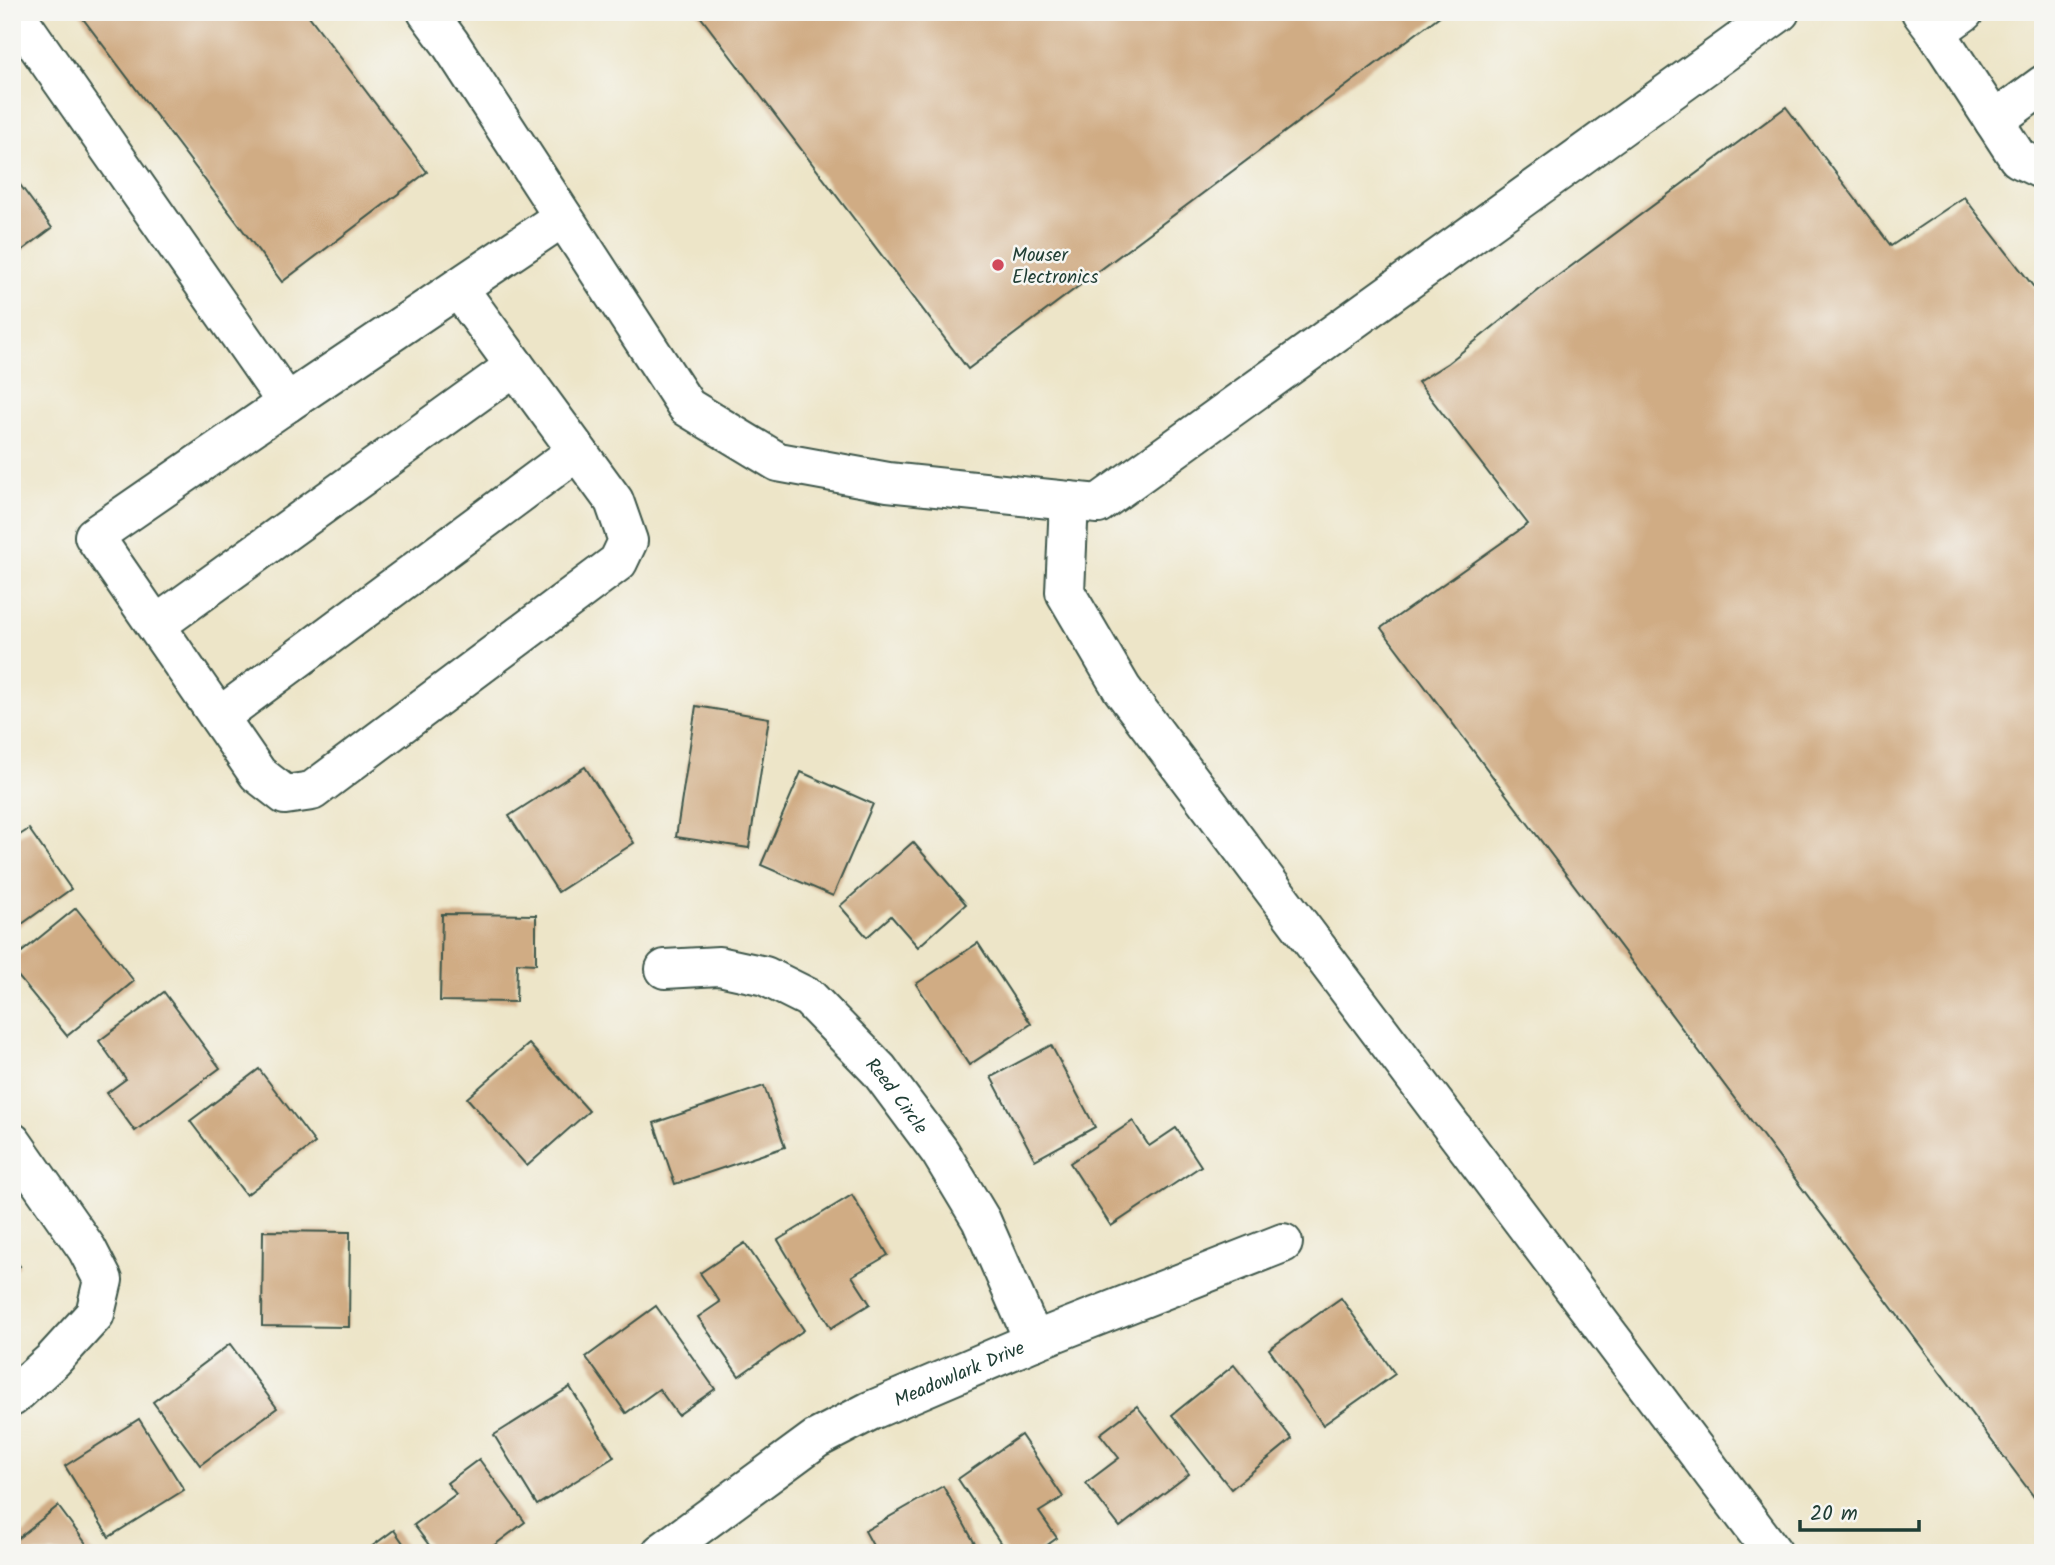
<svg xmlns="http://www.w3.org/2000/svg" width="2055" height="1565" font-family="Kalam,sans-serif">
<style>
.building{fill:#d0ac84}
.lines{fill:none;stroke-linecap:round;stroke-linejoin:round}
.minor-casing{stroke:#3e564a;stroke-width:42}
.minor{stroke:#fff;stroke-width:38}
.poi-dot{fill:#d1495b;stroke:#f6f6f2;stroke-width:2.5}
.labels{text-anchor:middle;stroke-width:5;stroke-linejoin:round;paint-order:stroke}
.poi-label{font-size:19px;fill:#1f3d34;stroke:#f6f6f2;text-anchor:start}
.street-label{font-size:19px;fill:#1f3d34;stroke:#f6f6f2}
</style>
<rect width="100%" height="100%" fill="#f6f6f2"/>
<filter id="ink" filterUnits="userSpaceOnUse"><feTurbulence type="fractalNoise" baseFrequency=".0143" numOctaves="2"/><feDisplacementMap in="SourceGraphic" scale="14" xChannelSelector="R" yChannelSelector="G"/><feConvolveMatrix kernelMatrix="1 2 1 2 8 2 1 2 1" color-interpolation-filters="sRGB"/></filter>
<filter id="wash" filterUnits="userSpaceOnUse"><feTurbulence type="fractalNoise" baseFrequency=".00686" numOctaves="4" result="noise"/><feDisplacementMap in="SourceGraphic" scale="28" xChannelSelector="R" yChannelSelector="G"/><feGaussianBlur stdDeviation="1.57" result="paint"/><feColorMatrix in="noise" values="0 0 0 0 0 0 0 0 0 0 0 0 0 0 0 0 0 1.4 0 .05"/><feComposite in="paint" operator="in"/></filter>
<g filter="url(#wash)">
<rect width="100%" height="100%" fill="#ede5c8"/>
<g id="blocks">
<g class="building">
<path d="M78 12H306L427 172 282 282Z"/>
<path d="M697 12H1445L968 369Z"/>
<path d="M1786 107 1891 246 1964 197 2043 299V1509L1381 628 1528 524 1418 382 1448 363 1539 290Z"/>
<path d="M12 174 52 228 12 258Z"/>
<path d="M696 706 769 718 749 848 676 837Z"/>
<path d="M585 767 634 843 558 892 509 816Z"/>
<path d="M801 772 873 804 833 896 761 865Z"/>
<path d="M29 829 71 889 12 931V840Z"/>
<path d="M913 842 966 904 918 947 891 916 867 937 840 906Z"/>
<path d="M76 908 134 981 67 1036 12 969V960Z"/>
<path d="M442 914 536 915V964L517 963 516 1002 440 1001Z"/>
<path d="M978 943 1031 1024 969 1065 916 984Z"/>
<path d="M164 992 220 1068 135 1131 107 1093 126 1079 99 1041Z"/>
<path d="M529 1044 589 1111 527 1166 467 1098Z"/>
<path d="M1051 1045 1095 1127 1035 1160 991 1077Z"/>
<path d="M259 1069 315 1143 246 1195 190 1121Z"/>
<path d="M764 1086 785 1147 675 1184 654 1123Z"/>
<path d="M1133 1121 1149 1146 1176 1128 1201 1166 1111 1226 1070 1163Z"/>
<path d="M852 1195 888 1255 852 1276 870 1304 831 1328 778 1240Z"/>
<path d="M263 1231 350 1232 349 1327 262 1326Z"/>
<path d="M745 1243 804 1330 739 1376 698 1317 720 1302 700 1273Z"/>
<path d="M12 1256 20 1266 12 1272Z"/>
<path d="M1341 1298 1395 1374 1323 1425 1269 1349Z"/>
<path d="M656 1306 715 1389 678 1415 659 1389 626 1413 586 1357Z"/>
<path d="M230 1344 277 1408 200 1465 153 1402Z"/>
<path d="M1234 1365 1292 1439 1231 1489 1172 1415Z"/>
<path d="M570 1387 614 1457 537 1505 494 1435Z"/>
<path d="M1137 1406 1189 1474 1120 1527 1086 1483 1119 1458 1100 1434Z"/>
<path d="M139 1419 184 1490 109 1537 65 1466Z"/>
<path d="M1021 1435 1063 1497 1039 1512 1057 1538 1036 1553H1007L958 1479Z"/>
<path d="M479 1459 525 1522 484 1553H435L414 1525 456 1494 447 1483Z"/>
<path d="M943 1486 979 1551 877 1553 865 1531Z"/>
<path d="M58 1506 93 1553H12V1533L17 1539Z"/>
<path d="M394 1530 410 1553H363Z"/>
</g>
</g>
</g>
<g filter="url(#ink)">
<use href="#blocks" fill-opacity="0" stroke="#3e564a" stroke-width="2"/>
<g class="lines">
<defs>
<g id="minor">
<path d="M14 12 287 403 563 217"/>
<path d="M427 12 450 43 687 407 778 462 888 482 1098 504 1780 12"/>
<path d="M1921 12 1936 32 1964 12"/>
<path d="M1936 32 2018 158 2043 170"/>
<path d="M1994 121 2043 85"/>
<path d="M287 403 94 536 258 774 285 795 312 791 618 562 628 541 614 501 458 288"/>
<path d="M1069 501 1065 592 1122 689 1773 1553"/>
<path d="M156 625 515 366"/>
<path d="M219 717 577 451"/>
<path id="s1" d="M665 969 719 966 765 976 809 998 879 1070 940 1152 981 1220 1034 1341"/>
<path d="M12 1142 87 1249 103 1280 95 1314 53 1360 12 1397"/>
<path id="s2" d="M661 1553 816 1439 870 1411 1034 1341 1283 1243"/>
</g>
</defs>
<use href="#minor" class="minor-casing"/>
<use href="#minor" class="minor"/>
</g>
</g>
<circle class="poi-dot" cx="998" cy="265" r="7"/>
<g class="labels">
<g class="poi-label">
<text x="1012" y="261">Mouser<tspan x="1012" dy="22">Electronics</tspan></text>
</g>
<g class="street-label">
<text dy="7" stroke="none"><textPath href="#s1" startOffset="282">Reed Circle</textPath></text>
<text dy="7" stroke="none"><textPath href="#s2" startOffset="350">Meadowlark Drive</textPath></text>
</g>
</g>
<rect width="2055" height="1565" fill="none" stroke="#f6f6f2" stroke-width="42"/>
<path d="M1800 1520v10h119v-10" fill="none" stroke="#1f3d34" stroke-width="3.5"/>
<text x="1810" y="1520" font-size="21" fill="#1f3d34" stroke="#f6f6f2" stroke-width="5" paint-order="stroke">20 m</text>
</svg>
